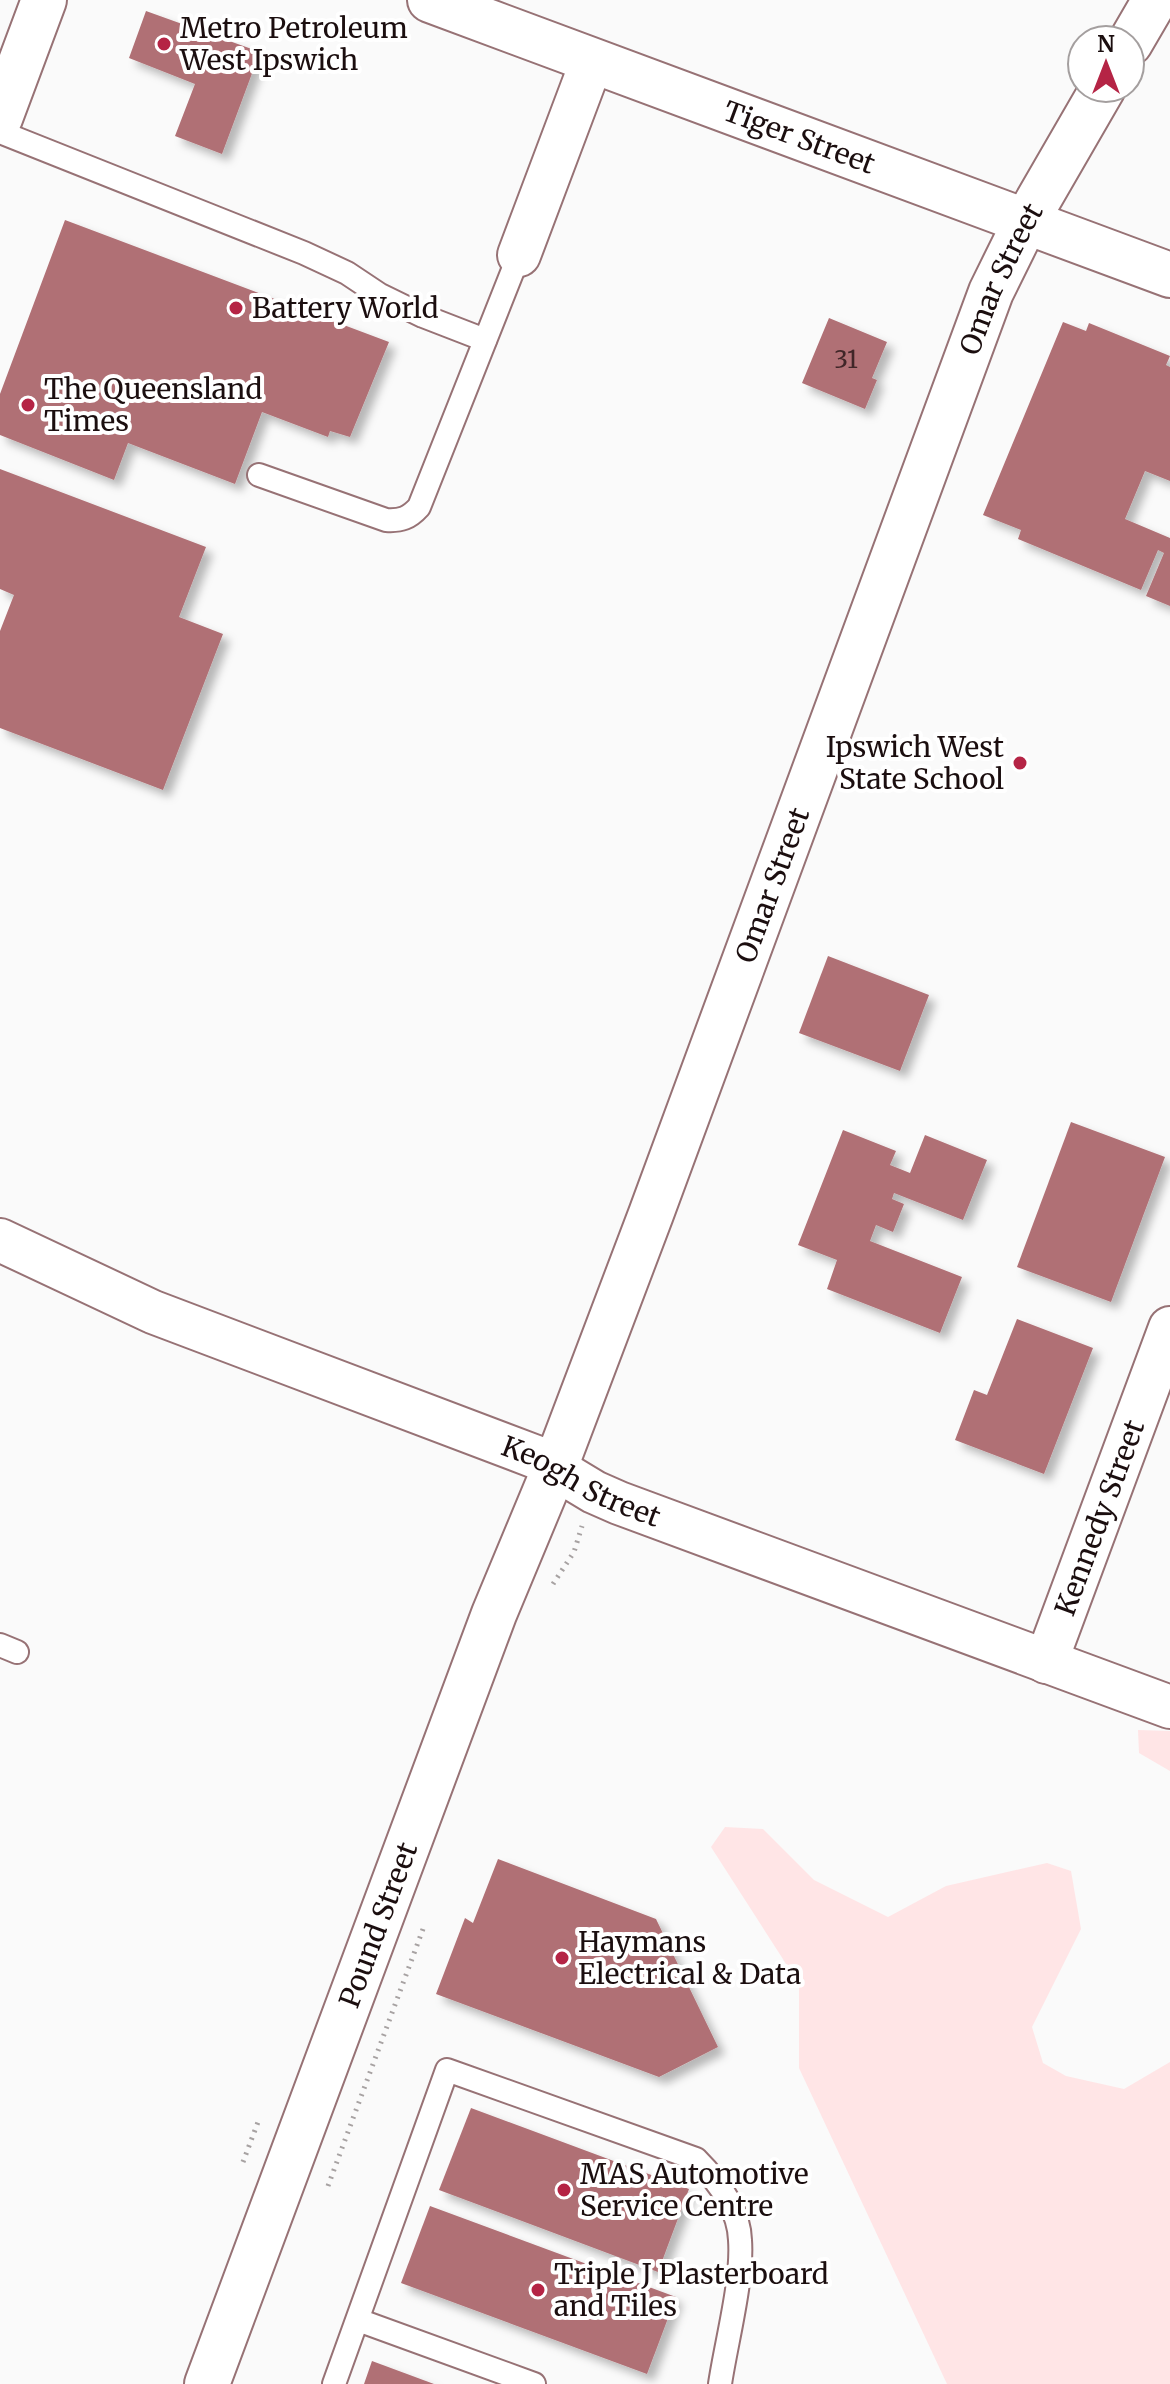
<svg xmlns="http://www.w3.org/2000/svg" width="1170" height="2384" font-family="Merriweather,serif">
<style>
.green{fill:#ffe5e6}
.building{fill:#b07075;filter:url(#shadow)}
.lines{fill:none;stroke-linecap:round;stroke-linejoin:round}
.service-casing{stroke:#977275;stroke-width:26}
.minor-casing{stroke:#977275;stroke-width:46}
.tertiary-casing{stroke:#977275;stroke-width:48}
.primary-casing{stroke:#977275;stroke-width:48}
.path{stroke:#a7a2a2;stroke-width:5;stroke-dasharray:2 6;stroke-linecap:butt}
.service{stroke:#fff;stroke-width:22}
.minor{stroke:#fff;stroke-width:42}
.tertiary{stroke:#fff;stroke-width:44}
.primary{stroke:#fff;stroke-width:44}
.poi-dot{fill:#b52445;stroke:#fff;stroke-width:3}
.labels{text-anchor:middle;stroke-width:8;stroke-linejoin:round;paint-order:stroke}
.number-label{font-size:24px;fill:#402628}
.poi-label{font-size:28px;fill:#1b0e0f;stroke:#fff;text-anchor:start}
.street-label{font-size:28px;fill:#1b0e0f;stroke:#fff}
</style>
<defs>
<filter id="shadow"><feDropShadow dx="7" dy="7" stdDeviation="4" flood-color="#0004"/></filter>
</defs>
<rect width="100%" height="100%" fill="#fafafa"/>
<g class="green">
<path d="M1138 1730 1170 1731V1771L1139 1753Z"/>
<path d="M725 1827 763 1829 814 1880 888 1917 946 1886 1047 1863 1071 1871 1081 1929 1032 2027 1043 2063 1066 2076 1124 2089 1170 2062V2384H947L799 2068V1984L711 1847Z"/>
</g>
<g class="building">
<path d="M146 11 260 52 222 154 175 136 195 84 129 58Z"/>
<path d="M65 220 389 342 350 437 330 431 328 437 262 412 235 484 128 443 114 480 0 435V394Z"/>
<path d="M829 318 887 342 872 378 877 380 865 409 802 383Z"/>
<path d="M1063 322 1086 331 1089 323 1170 356 1166 365 1170 367V481L1145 471 1125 519 1170 538V606L1146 596 1164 553 1158 550 1141 590 1018 539 1021 530 983 515Z"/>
<path d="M0 469 206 547 179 617 223 634 163 790 0 728V631L14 595 0 589Z"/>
<path d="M828 956 929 995 900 1071 799 1033Z"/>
<path d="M1071 1122 1165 1157 1111 1302 1017 1267Z"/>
<path d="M843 1130 896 1151 890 1165 910 1173 925 1135 987 1160 963 1220 894 1193 892 1199 904 1204 893 1232 876 1225 870 1241 962 1277 940 1333 827 1289 837 1260 798 1245Z"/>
<path d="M1017 1319 1093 1348 1044 1474 955 1440 974 1390 987 1395Z"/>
<path d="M498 1859 656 1919 718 2047 659 2077 436 1994 465 1918 473 1923Z"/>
<path d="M471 2108 689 2189 658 2272 439 2190Z"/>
<path d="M430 2206 676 2297 647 2374 401 2283Z"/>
<path d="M372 2361 434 2384H364Z"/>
</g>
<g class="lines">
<defs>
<g id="service">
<path d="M0 132 304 253 347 273 380 295 423 316 485 340"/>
<path d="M259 475 386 520C401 521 409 518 419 507L519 255"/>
<path d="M0 1645 17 1652"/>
<path d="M358 2320 534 2384"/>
<path d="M334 2384 447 2070 696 2159C717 2180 739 2209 740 2240 743 2281 726 2343 720 2384"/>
</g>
<g id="minor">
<path d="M519 255 592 61"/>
<path id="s1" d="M0 1240 153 1312 536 1457 594 1492 619 1503 1170 1707"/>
<path id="s2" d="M1046 1662 1170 1328"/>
</g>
<g id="tertiary">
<path id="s3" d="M430 0 1170 275"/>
<path d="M1130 43 1155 0"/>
<path id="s4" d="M207 2384 494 1614 554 1470 651 1214 991 292 1025 223 1103 88"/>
</g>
<path id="primary" d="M0 118 44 0"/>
</defs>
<use href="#service" class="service-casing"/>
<use href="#minor" class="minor-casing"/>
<use href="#tertiary" class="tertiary-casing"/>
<use href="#primary" class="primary-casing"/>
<g class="path">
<path d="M553 1584 574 1552 582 1526"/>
<path d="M243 2162 258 2122"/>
<path d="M328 2186 423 1929"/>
</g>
<use href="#service" class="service"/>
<use href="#minor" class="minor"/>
<use href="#tertiary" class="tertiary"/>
<use href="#primary" class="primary"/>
</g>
<g class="poi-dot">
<circle cx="164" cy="44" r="8"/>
<circle cx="236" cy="308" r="8"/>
<circle cx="28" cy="405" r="8"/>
<circle cx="1020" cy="763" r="8"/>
<circle cx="562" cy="1958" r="8"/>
<circle cx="564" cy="2190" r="8"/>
<circle cx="538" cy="2290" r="8"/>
</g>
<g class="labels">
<g class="number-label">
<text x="846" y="368">31</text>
</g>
<g class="poi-label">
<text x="180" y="38">Metro Petroleum<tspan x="180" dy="32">West Ipswich</tspan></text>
<text x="252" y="318">Battery World</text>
<text x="44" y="399">The Queensland<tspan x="44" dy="32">Times</tspan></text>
<text x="1004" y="757" text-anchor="end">Ipswich West<tspan x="1004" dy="32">State School</tspan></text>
<text x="578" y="1952">Haymans<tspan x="578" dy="32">Electrical &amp; Data</tspan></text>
<text x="580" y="2184">MAS Automotive<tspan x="580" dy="32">Service Centre</tspan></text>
<text x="554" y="2284">Triple J Plasterboard<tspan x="554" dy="32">and Tiles</tspan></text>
</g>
<g class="street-label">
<text dy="10" stroke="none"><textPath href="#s3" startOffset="394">Tiger Street</textPath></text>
<text dy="10" stroke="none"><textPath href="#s4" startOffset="2250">Omar Street</textPath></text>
<text dy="10" stroke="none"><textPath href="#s4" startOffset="1602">Omar Street</textPath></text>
<text dy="10" stroke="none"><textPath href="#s1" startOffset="630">Keogh Street</textPath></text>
<text dy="10" stroke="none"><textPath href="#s2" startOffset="154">Kennedy Street</textPath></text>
<text dy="10" stroke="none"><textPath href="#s4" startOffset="490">Pound Street</textPath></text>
</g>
</g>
<g transform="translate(1106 64)"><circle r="38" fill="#ffffff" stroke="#a49f9f" stroke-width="2"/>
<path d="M0-6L14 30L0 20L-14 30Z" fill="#b52445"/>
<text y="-12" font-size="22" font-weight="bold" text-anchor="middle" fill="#1b0e0f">N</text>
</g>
</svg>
